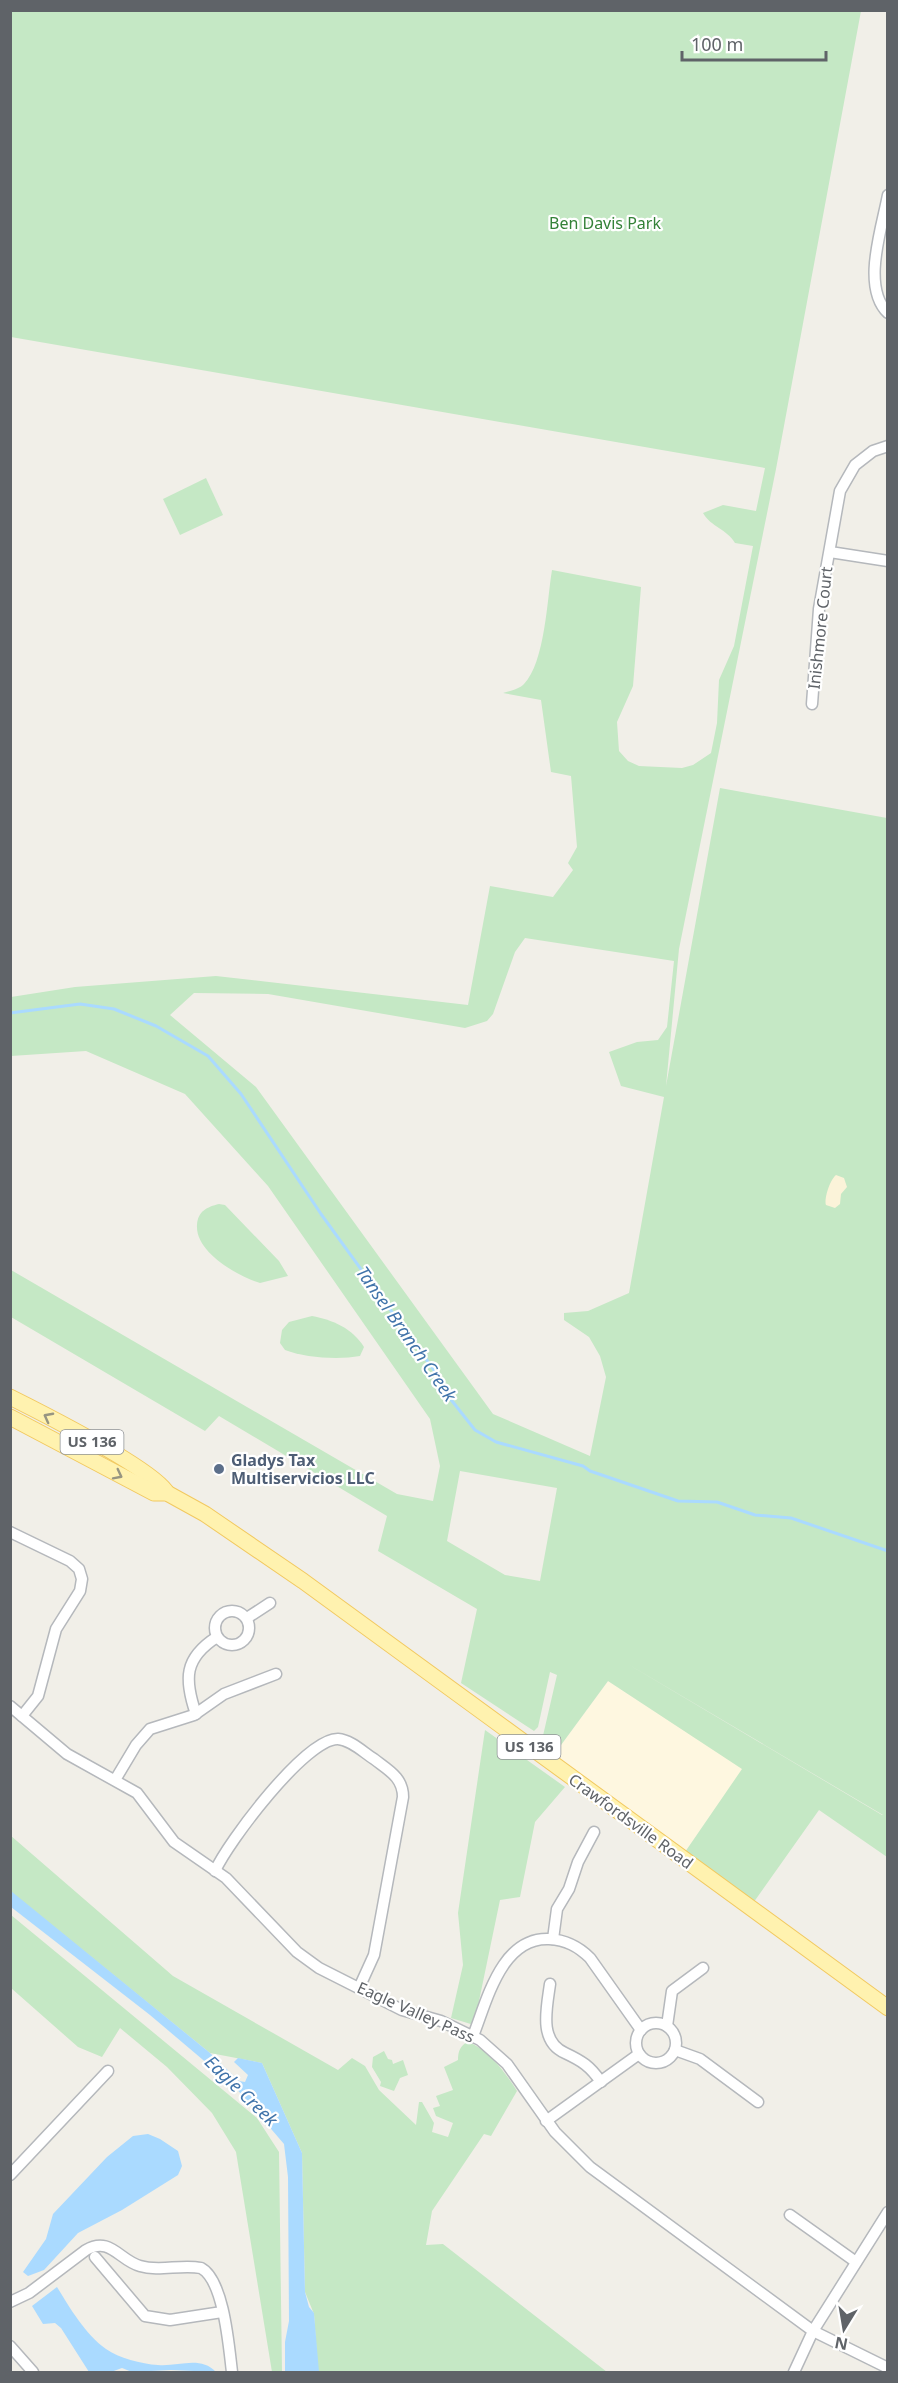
<svg xmlns="http://www.w3.org/2000/svg" width="898" height="2383" font-family="'Noto Sans',sans-serif">
<style>
.commercial{fill:#fef7e0}
.green{fill:#c5e8c5;fill-rule:evenodd}
.sand{fill:#fbf3d9}
.water{fill:#aadaff}
.lines{fill:none;stroke-linecap:round;stroke-linejoin:round}
.stream{stroke:#aadaff;stroke-width:3}
.street-casing{stroke:#b5b8bc;stroke-width:13}
.primary-casing{stroke:#f2c960;stroke-width:17}
.street{stroke:#fff;stroke-width:10}
.primary{stroke:#fff2af;stroke-width:15}
.oneway{stroke:#979581}
.service-dot{fill:#5c6f8a;stroke:#fff;stroke-width:2}
.labels{text-anchor:middle;stroke-width:4.5;stroke-linejoin:round;paint-order:stroke}
.shield{fill:#fff;stroke:#8f9295;stroke-width:1.5}
.shield-label{font-size:15px;font-weight:bold;fill:#5f6368}
.park-label{font-size:16px;fill:#348238;stroke:#fff}
.street-label{font-size:16px;fill:#5f6368;stroke:#fff}
.service-label{font-size:16px;font-weight:bold;fill:#4e5e75;stroke:#fff;text-anchor:start}
.water-label{font-size:18px;font-style:italic;fill:#4174aa;stroke:#fff}
</style>
<rect width="100%" height="100%" fill="#f1efe8"/>
<path class="commercial" d="M608 1681 743 1769 683 1855 550 1760Z"/>
<g class="green">
<path d="M11 11H861L776 469 679 949 666 1086 720 788 887 818V1857L819 1810 751 1906 683 1855 742 1769 608 1681 550 1760 539 1753 557 1675 550 1672 538 1727 534 1731 461 1683 477 1609 378 1551 387 1516 219 1416 205 1431 11 1317V1270L397 1494 433 1501 440 1466 430 1419 268 1186 185 1094 86 1051 11 1056V997L75 987 216 976 468 1005 490 886 553 897 573 870 568 863 577 847 571 776 551 772 541 700 503 693C509 691 520 689 524 684 545 662 547 600 552 570L641 587 633 686 617 722 619 751 628 761 639 766 682 768 693 765 711 753 717 723 719 680 734 646 753 546 735 543C727 529 711 527 703 513L723 505 756 511 765 468 11 337ZM525 938 674 961 667 1027 658 1040 637 1042 609 1052 621 1086 664 1097 629 1293 588 1311 564 1313V1320L589 1337 600 1356 606 1377 590 1456 493 1414 256 1087 170 1015 194 993 268 994 465 1028 487 1021 493 1014 515 952ZM460 1471 557 1488 540 1581 505 1575 447 1541ZM621 1660 883 1815H882Z"/>
<path d="M206 478 223 515 180 535 163 499Z"/>
<path d="M219 1204 225 1205 279 1261 288 1276 260 1283C237 1276 195 1252 197 1225 198 1211 207 1207 219 1204Z"/>
<path d="M312 1316C333 1320 352 1328 364 1347L360 1356C339 1360 305 1358 285 1350L280 1343 282 1330 289 1322Z"/>
<path d="M485 1730 565 1787 535 1822 520 1897 500 1900 474 2025 451 2018 463 1965 458 1913Z"/>
<path d="M10 1835 173 1976 338 2070 352 2058 365 2066 379 2090 416 2125 419 2102H422L434 2123 432 2132 448 2137 453 2123 436 2116 433 2108 440 2106 436 2096 453 2090 444 2067 458 2060C458 2052 460 2045 468 2042 489 2050 505 2072 517 2091L491 2136 484 2134 432 2211 426 2245 443 2244 607 2372H318L314 2314 305 2292 302 2153 262 2063 210 2053 11 1892Z"/>
<path d="M11 1915 257 2118 279 2152 282 2372H272L236 2152 212 2113 167 2067 120 2028 102 2057 78 2047 11 1988Z"/>
<path d="M384 2051 388 2059 392 2060 393 2064 403 2060 408 2075 400 2078 394 2091 380 2086 381 2082 372 2067 373 2057Z"/>
</g>
<path class="sand" d="M836 1175 844 1178 847 1187 841 1194 840 1204 835 1208 826 1205C824 1198 830 1180 836 1175Z"/>
<g class="water">
<path d="M11 1891 210 2053 239 2081 245 2082 248 2075 234 2062 238 2058 262 2063 302 2153 305 2292 309 2307 314 2313 319 2372H285V2342L289 2321 288 2177 284 2144 235 2087 150 2015 11 1907Z"/>
<path d="M148 2134 160 2139 178 2151 182 2166 178 2175 122 2210 78 2233 44 2270 28 2276 23 2272 46 2239 53 2214 107 2157 133 2136Z"/>
<path d="M57 2287C70 2308 85 2334 106 2349 119 2358 141 2364 158 2365 178 2367 200 2355 216 2372L171 2370 132 2372 122 2368 111 2372H89L61 2328 55 2323 43 2324 32 2306Z"/>
</g>
<g class="lines">
<path class="stream" d="M10 1013 80 1004 114 1009 156 1026 208 1056 241 1094 321 1214 439 1377 441 1387 475 1430 496 1442 583 1466 590 1471 678 1501 717 1502 755 1515 791 1518 888 1551"/>
<defs>
<g id="street">
<path d="M888 195C882 228 861 287 888 313"/>
<path d="M830 552 888 561"/>
<path d="M812 704 819 609 840 491 855 465 873 451 888 446"/>
<path d="M10 1532 70 1561 79 1569 82 1579 80 1591 56 1629 38 1696 22 1716"/>
<circle cx="232" cy="1628" r="17"/>
<path d="M247 1618 270 1603"/>
<path d="M10 1706 67 1754 137 1793 174 1842 226 1878 297 1952 319 1968 402 2010 441 2021 480 2040 507 2064 555 2132 590 2167 813 2331 888 2368"/>
<path d="M196 1714C184 1679 184 1658 217 1637"/>
<path d="M115 1780 136 1745 150 1729 194 1715 224 1694 276 1674"/>
<path d="M215 1871C228 1842 306 1738 338 1739 351 1740 363 1752 374 1759 388 1770 403 1777 403 1797L374 1955 359 1988"/>
<path d="M553 1939 557 1909 569 1889 578 1862 594 1832"/>
<path d="M550 1984C547 2007 538 2041 565 2053 582 2061 590 2066 601 2082"/>
<circle cx="656" cy="2043" r="20"/>
<path d="M667 2026 672 1991 703 1968"/>
<path d="M473 2036C487 2001 501 1937 549 1939 566 1940 578 1946 590 1958L641 2030"/>
<path d="M675 2050 700 2059 758 2102"/>
<path d="M546 2121 639 2054"/>
<path d="M10 2175 108 2071"/>
<path d="M790 2215 856 2262"/>
<path d="M95 2257 145 2316 170 2320 222 2312"/>
<path d="M10 2302 29 2293 86 2250C110 2236 119 2260 140 2266 159 2272 181 2264 201 2268 224 2280 229 2348 232 2372"/>
<path d="M10 2346 33 2372"/>
<path d="M794 2372 813 2331 888 2212"/>
</g>
<g id="primary">
<path d="M10 1397C40 1412 155 1470 167 1493"/>
<path d="M10 1417 154 1493H167L205 1514 303 1581 888 2008"/>
</g>
</defs>
<use href="#street" class="street-casing"/>
<use href="#primary" class="primary-casing"/>
<use href="#street" class="street"/>
<use href="#primary" class="primary"/>
</g>
<defs><path id="oneway-chevron" d="M-2-3.5L2.5 0L-2 3.5" fill="none" stroke-width="1.6" stroke-linecap="round" stroke-linejoin="round" transform="scale(1.5)"/></defs>
<g class="oneway">
<use href="#oneway-chevron" transform="translate(48 1417) rotate(-152)"/>
<use href="#oneway-chevron" transform="translate(118 1475) rotate(27)"/>
</g>
<circle class="service-dot" cx="219" cy="1469" r="6"/>
<g class="labels">
<g class="shield">
<rect x="60.5" y="1430" width="63" height="24" rx="4.5"/>
<rect x="497.5" y="1735" width="63" height="24" rx="4.5"/>
</g>
<g class="shield-label">
<text x="92" y="1447">US 136</text>
<text x="529" y="1752">US 136</text>
</g>
<g class="park-label">
<text x="605" y="229">Ben Davis Park</text>
</g>
<g class="street-label">
<text transform="translate(820 628) rotate(-84)" y="6">Inishmore Court</text>
<text transform="translate(631 1821) rotate(36)" y="6">Crawfordsville Road</text>
<text transform="translate(416 2012) rotate(24)" y="6">Eagle Valley Pass</text>
</g>
<g class="service-label">
<text x="231" y="1466">Gladys Tax<tspan x="231" dy="18">Multiservicios LLC</tspan></text>
</g>
<g class="water-label">
<text transform="translate(406 1334) rotate(55)" y="6">Tansel Branch Creek</text>
<text transform="translate(241 2091) rotate(44)" y="6">Eagle Creek</text>
</g>
</g>
<rect width="898" height="2383" fill="none" stroke="#5f6368" stroke-width="24"/>
<g transform="translate(844 2329) rotate(191)" stroke="#ffffff" stroke-width="4.5" paint-order="stroke">
<path d="M0-4.5L10 22L0 15L-10 22Z" fill="#5f6368"/>
<text y="-9" font-size="16" font-weight="bold" text-anchor="middle" fill="#5f6368">N</text>
</g>
<path d="M682 51v9h144v-9" fill="none" stroke="#5f6368" stroke-width="3"/>
<text x="691" y="51" font-size="18" fill="#5f6368" stroke="#ffffff" stroke-width="4.5" paint-order="stroke">100 m</text>
</svg>
